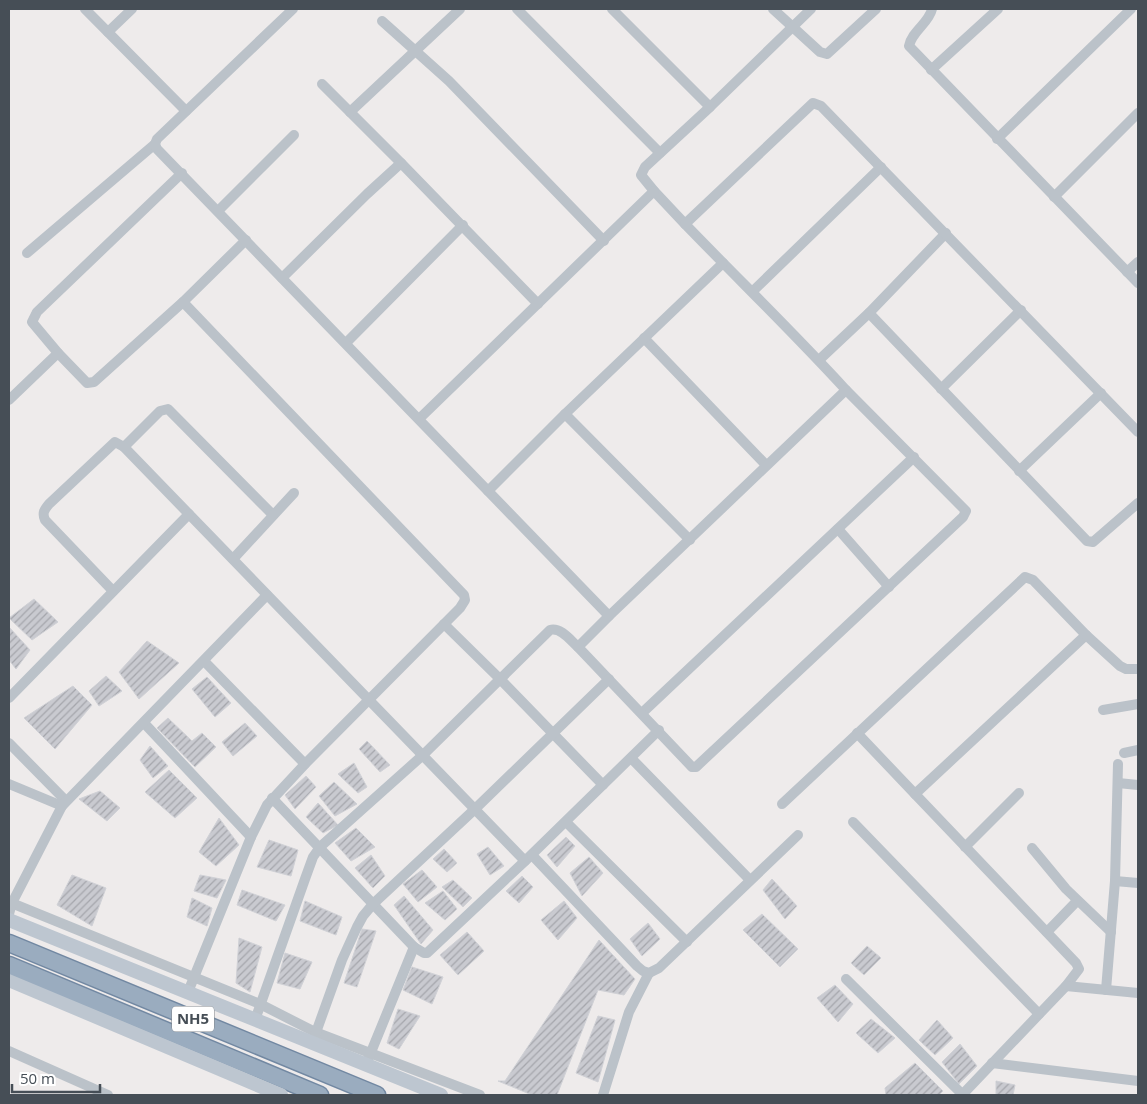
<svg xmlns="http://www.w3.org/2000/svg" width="1147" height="1104" font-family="'Open Sans',sans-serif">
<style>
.building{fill:url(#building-hatch);stroke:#d0d1d6}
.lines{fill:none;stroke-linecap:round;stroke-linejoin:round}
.trunk-casing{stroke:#7288a2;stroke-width:19}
.minor{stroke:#bbc2c9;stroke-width:10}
.secondary{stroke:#bdc6d0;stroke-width:14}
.trunk{stroke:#9aacbf;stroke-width:16}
.labels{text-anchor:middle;stroke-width:4;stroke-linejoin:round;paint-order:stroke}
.shield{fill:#fff;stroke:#7e8389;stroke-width:1}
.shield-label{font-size:15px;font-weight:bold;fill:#464e56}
</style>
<defs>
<pattern id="building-hatch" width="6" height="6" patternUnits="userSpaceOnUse" patternTransform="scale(1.25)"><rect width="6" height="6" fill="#c9cad0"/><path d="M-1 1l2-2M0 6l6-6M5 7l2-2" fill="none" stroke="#a5a6ac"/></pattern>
</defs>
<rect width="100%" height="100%" fill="#eeebeb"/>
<g class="building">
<path d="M34 599 58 622 32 640 9 618Z"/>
<path d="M9 627 30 650 16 669 9 660Z"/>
<path d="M147 641 179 663 139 699 119 672Z"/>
<path d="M106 676 122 691 99 706 89 691Z"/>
<path d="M207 677 231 703 215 717 192 689Z"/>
<path d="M73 686 92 705 55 749 24 718Z"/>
<path d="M168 718 192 741 202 733 216 747 195 767 157 728Z"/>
<path d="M245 723 257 736 233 756 222 742Z"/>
<path d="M367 741 390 765 380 772 359 749Z"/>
<path d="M150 746 168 766 153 778 140 760Z"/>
<path d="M354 763 367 787 358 793 338 774Z"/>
<path d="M169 770 197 798 175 818 145 792Z"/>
<path d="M306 776 316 787 295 809 285 795Z"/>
<path d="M334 782 357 804 335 816 319 796Z"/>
<path d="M100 791 120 808 107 821 79 799Z"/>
<path d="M318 803 338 825 323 833 306 817Z"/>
<path d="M219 818 239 845 216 866 199 852Z"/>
<path d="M356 828 375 847 351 861 335 843Z"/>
<path d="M566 837 575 846 557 867 547 855Z"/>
<path d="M269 840 298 850 291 876 257 867Z"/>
<path d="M488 847 504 866 490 875 477 854Z"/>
<path d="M444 849 457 863 447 872 433 859Z"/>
<path d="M371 855 385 876 373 888 355 868Z"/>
<path d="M589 857 603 873 582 896 570 873Z"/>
<path d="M422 870 437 887 418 902 403 884Z"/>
<path d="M72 875 106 888 92 926 57 905Z"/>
<path d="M200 875 226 880 217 898 194 891Z"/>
<path d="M522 876 533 887 519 903 506 891Z"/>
<path d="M772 879 797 906 785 919 763 890Z"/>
<path d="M453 880 472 898 463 907 442 887Z"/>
<path d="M242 890 285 905 276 921 237 905Z"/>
<path d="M443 891 457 909 445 920 425 903Z"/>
<path d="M404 896 433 930 421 944 394 905Z"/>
<path d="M192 898 212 908 207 926 187 917Z"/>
<path d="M305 901 342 917 336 935 300 921Z"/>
<path d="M564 901 577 918 558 940 541 920Z"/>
<path d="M762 914 798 949 780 967 743 930Z"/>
<path d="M648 923 660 939 642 956 630 939Z"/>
<path d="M362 929 376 931 357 987 344 983Z"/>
<path d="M467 932 484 951 458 975 440 955Z"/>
<path d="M239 938 262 947 250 992 236 983Z"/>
<path d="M599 940 635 979 624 995 598 990 557 1095H532L498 1081H505Z"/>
<path d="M867 946 881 958 864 975 851 963Z"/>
<path d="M285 953 312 962 300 989 277 983Z"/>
<path d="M412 967 443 977 432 1004 403 990Z"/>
<path d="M835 985 853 1004 838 1022 817 998Z"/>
<path d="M398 1009 420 1016 399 1049 387 1043Z"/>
<path d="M598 1016 615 1020 598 1082 576 1073Z"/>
<path d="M871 1019 895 1038 878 1053 856 1033Z"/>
<path d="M937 1020 953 1038 935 1055 919 1040Z"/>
<path d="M960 1044 977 1066 959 1084 942 1062Z"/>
<path d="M915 1063 943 1091 939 1095H886L885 1088Z"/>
<path d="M996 1081 1015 1085 1013 1095H996Z"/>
</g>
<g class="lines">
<defs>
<g id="trunk">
<path d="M9 943 377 1095"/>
<path d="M9 965 320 1095"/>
</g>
</defs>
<use href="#trunk" class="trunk-casing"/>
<g class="minor">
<path d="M85 9 186 111"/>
<path d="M517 9 660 153"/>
<path d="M612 9 710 107"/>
<path d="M773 9 820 52 827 54 876 9"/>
<path d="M932 9C929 23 912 31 909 46L911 48 1138 283"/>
<path d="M382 21 449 81 604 241"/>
<path d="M108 32 132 9"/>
<path d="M931 70 998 9"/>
<path d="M322 84 401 163"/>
<path d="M350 112 460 9"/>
<path d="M997 139 1131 9"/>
<path d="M1054 197 1138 113"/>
<path d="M218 211 294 135"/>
<path d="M685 224 654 191 641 175 645 167 710 107 811 9"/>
<path d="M27 253 155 144"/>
<path d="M1127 272 1138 262"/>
<path d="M282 278 367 194 401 163 538 304"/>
<path d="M753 291 881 167"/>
<path d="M183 302 464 595 465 600 460 608 305 764 267 805 251 837 188 992"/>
<path d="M869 313 1087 541 1093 542 1138 503"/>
<path d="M644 338 766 465"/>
<path d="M346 343 463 225"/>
<path d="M58 353 87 383 94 382 183 302 246 240"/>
<path d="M819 360 869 313 946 233"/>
<path d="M941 389 1021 310"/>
<path d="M846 390C794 333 738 279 685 224L813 103 821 106 1138 432"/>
<path d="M9 400 58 353 32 322 37 312 182 173"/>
<path d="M565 414 690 540"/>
<path d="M419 419 654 191"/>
<path d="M124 447 160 411 168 409 273 515"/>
<path d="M1019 471 1101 393"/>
<path d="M488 491 565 414 723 263"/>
<path d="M838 529 889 587"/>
<path d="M233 559 294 493"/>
<path d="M113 591 45 520C42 513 44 510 49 504L115 442 124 447 525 861"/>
<path d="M444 624 500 679 603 785"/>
<path d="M578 647 609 616"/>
<path d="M204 661 305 764"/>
<path d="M9 698 189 514"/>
<path d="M1103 710 1138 704"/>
<path d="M642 713 914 457"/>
<path d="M144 723 251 837"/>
<path d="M857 733 915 794 1086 635"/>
<path d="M9 743 66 801"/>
<path d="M1124 753 1138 750"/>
<path d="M631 758 750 880"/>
<path d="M1118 783 1138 785"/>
<path d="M9 784 62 806"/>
<path d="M915 794 1076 963 1079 969 1066 986 962 1095"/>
<path d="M272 798 414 947 424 953H427L525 861 659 730"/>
<path d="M782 804 1025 577 1033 580 1086 635 1120 666 1126 669H1138"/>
<path d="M566 822 687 942"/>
<path d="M853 822 1039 1014"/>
<path d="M965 847 1019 793"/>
<path d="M1032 848 1066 889 1111 932"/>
<path d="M532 855 637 966 643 971 649 973 659 968 798 835"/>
<path d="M1115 881 1138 883"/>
<path d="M9 902 260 1004 315 1032 480 1095"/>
<path d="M9 914 12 903 62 806 267 595"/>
<path d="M1047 932 1077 901"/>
<path d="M846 979 962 1094"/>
<path d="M1066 986 1138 993"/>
<path d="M1106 990 1115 881 1118 764"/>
<path d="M255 1020 305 879 313 857 320 847 423 755 550 630C561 627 571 641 578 647L692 767H696L963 517 966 511 846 390 609 616 157 149 155 144 157 139 293 9"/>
<path d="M314 1038 342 960 357 927 363 916 373 904 475 809 609 679"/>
<path d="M9 1051 108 1095"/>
<path d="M369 1057 414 947"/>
<path d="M992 1063 1138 1081"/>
<path d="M603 1095 629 1012 649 973"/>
</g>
<g class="secondary">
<path d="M9 920 441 1095"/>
<path d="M9 980 281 1095"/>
</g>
<use href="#trunk" class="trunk"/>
</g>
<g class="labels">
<rect class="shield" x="172" y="1006.5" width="42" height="25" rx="4"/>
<g class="shield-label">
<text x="193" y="1024">NH5</text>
</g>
</g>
<rect width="1147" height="1104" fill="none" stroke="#464e56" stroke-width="20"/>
<path d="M12 1084v8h88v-8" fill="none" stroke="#464e56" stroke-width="2.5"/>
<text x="20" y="1084" font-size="15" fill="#464e56" stroke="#ffffff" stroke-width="4" paint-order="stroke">50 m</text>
</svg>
